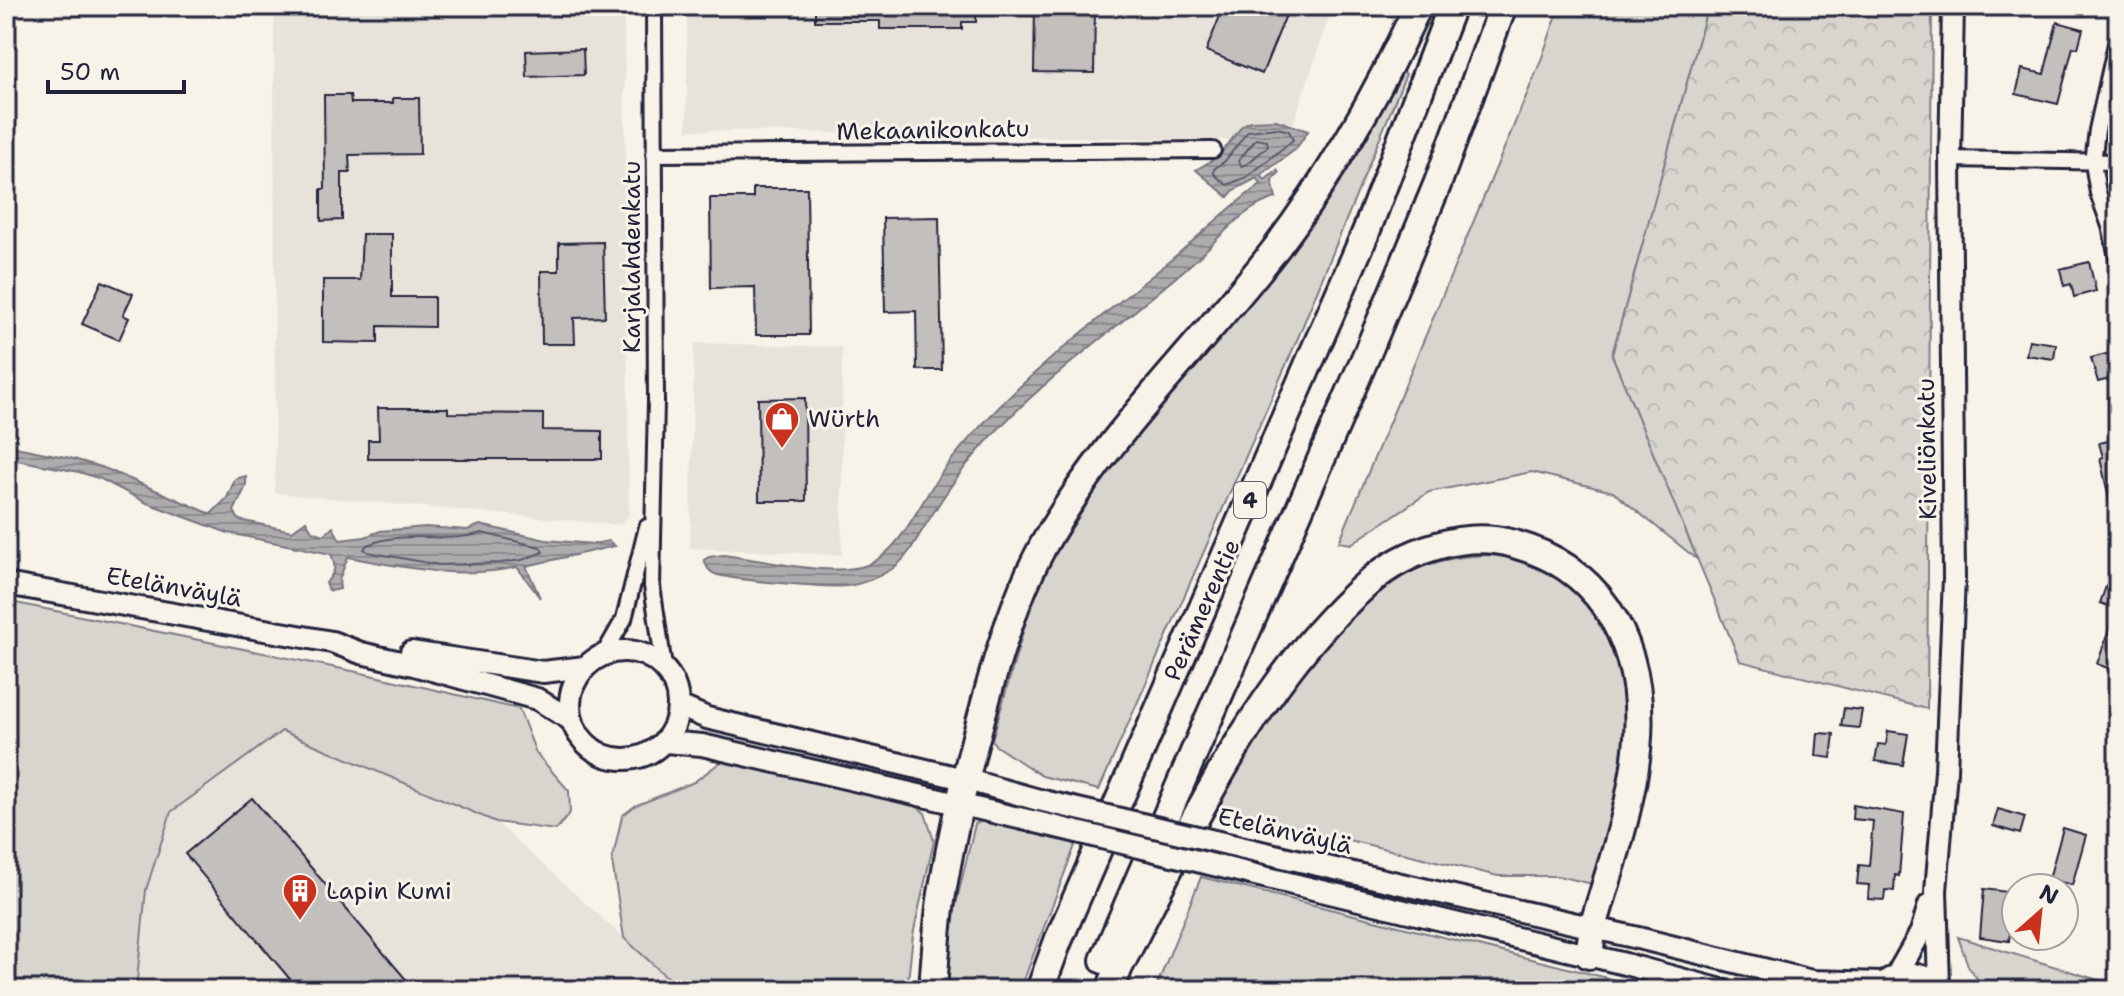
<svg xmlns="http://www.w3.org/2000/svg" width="2124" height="996" font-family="'Shantell Sans',sans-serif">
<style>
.built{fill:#e7e3db}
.green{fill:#d8d5cf;stroke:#7d7c85;stroke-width:2}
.forest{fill:url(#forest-crowns);stroke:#7d7c85;stroke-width:2}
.water{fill:url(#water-rules);stroke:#76747f;stroke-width:2}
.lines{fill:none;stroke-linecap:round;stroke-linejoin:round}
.shore{stroke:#5a5969;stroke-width:2}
.building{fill:#c2bfbd;stroke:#22223b;stroke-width:2}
.minor-casing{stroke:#22223b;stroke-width:20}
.secondary-casing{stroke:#22223b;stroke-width:26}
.motorway-casing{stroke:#22223b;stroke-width:32}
.minor{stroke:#f7f3e8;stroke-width:14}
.secondary{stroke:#f7f3e8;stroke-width:20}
.motorway{stroke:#f7f3e8;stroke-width:26}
.secondary-bridge-casing{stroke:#22223b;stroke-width:26;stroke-linecap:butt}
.secondary-bridge{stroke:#f7f3e8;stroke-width:20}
.labels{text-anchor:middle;stroke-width:6;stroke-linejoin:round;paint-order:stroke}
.shield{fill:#f7f3e8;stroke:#62616f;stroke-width:2}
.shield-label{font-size:22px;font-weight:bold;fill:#22223b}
.street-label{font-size:24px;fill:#22223b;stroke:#f7f3e8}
.poi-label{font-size:24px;fill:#22223b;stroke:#f7f3e8;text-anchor:start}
</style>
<defs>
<pattern id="forest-crowns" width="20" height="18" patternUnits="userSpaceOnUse" patternTransform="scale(2)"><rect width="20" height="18" fill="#d8d5cf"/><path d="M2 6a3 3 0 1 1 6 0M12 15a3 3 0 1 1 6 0" fill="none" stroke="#b9b7b3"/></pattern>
<pattern id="water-rules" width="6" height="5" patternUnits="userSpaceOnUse" patternTransform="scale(2)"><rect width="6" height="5" fill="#aeabad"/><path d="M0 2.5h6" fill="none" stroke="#8d8b8e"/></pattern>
</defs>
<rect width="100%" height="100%" fill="#f7f3e8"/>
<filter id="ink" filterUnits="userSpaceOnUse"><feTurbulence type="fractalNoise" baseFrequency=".0125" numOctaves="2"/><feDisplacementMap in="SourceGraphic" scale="16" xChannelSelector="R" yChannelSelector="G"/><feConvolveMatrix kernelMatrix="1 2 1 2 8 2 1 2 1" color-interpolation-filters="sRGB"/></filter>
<g filter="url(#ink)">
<g class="built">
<path d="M274 6H624L629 515 620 525 275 493Z"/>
<path d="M687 6H1333L1287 141 687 130Z"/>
<path d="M694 343 842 347V555L690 548Z"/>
<path d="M282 731 496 822 681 990H145L137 980 146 890 171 811Z"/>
</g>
<g class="green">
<path d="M1560 6H1708L1612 355 1698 560 1613 492 1532 472 1429 492 1351 544 1339 542 1540 63Z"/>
<path d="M1400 71 1406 74 1297 340 1099 790 1042 776 996 746 992 740 1031 604 1051 560 1111 467 1273 272 1309 223 1350 164Z"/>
<path d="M1489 555C1511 557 1535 562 1554 573 1606 603 1629 671 1626 728 1623 780 1607 834 1593 884L1558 876H1498L1332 836 1266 828 1212 814C1264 731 1319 624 1407 574 1432 560 1461 556 1489 555Z"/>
<path d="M6 601 357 672 519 709 536 753 569 791 570 813 556 830 496 822 282 731 171 812 146 890 137 980 145 990H6Z"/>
<path d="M722 761 813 778 912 803 925 813 934 841 913 935 907 990H681L624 938 612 861 622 816 635 806 694 782Z"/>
<path d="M984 820 1076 843 1020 990H941L952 921 975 824Z"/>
<path d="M1201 877 1656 990H1274L1227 986 1221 990H1155Z"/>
<path d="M1958 937 2118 986V990H1986L1969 968Z"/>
</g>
<path class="forest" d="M1708 6H1932L1927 709 1740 661 1612 355Z"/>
<g class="water">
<path d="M1276 120 1308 131 1296 149 1261 175 1265 180 1277 170 1279 173 1272 180 1276 198C1240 208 1218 241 1191 264 1118 329 1037 381 974 456 955 478 940 502 925 526 915 541 908 558 892 569 879 577 863 584 847 586 830 588 729 580 715 574 708 571 707 567 704 560L709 557 723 555C761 559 831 578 867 565 901 552 921 500 942 472 1003 392 1081 333 1159 270 1193 242 1225 210 1261 184L1257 178 1234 190 1228 197 1196 170 1219 156 1242 126 1250 121Z"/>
<path d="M6 445 70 458 104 468 211 514 227 498 235 479 246 476V486L234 511 239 520 292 531 306 521 312 531 324 535 333 527 340 540 365 537 380 531 425 527 467 530 480 525 546 540 593 544 609 541 615 546 526 566 540 598 517 567C460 580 404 567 348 557L339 580 340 589 331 591 328 589 326 583C335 571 337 570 331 554L228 533 147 503 101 479 79 472 6 458Z"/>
</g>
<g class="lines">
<g class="shore">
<path d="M1277 128 1289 131 1293 140 1247 177 1227 185 1214 174V169L1225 161 1248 131Z"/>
<path d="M1256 139 1267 141 1268 146 1247 164 1241 166 1239 160Z"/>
<path d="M482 533 540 547 543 552 522 560 501 563 439 565 368 552 364 549 367 545C406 529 446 544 482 533Z"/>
</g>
</g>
<g class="building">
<path d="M815 6H976V22H962V29H880V21H815Z"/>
<path d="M1035 6H1095L1094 73 1034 72Z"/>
<path d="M1224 6H1278L1276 11 1286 15 1262 74 1206 51Z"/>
<path d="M2057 22 2083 29 2078 48 2073 47 2058 104 2016 94 2022 69 2044 74Z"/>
<path d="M583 49 584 75 527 77 526 51Z"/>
<path d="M324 95H350L351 103H393V98H419L420 154 349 155 350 173H342V220L321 221V189H325Z"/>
<path d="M753 188H807L809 335H756L755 287 711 288 710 198H753Z"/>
<path d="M939 217 942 370H917L916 311 885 312 883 218Z"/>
<path d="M362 234H392V297H434V327L378 326V343L323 342V280H360Z"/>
<path d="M603 242 605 317 574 318 575 344H542L541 271H559V243Z"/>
<path d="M2089 262 2096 291 2074 297 2071 284 2064 286 2060 269Z"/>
<path d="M102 281 133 294 123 315 129 318 119 340 82 324Z"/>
<path d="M2029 340 2056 344 2054 359 2026 355Z"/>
<path d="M2110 353 2117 377 2098 382 2091 358Z"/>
<path d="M805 398 806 501H759L758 399Z"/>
<path d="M378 408H448V413L543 414V430L602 431V459H368V440H379Z"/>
<path d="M2118 439V512H2112L2100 458 2103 457 2099 443Z"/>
<path d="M2116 558H2118V609L2100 603Z"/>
<path d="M2116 610H2118V672L2097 664Z"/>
<path d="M1844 708 1862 710 1859 728 1841 726Z"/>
<path d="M1888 731 1908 734 1903 765 1875 761 1878 744 1886 745Z"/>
<path d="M1818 733 1834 734 1831 758 1816 756Z"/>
<path d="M252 798 415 990H299L185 854Z"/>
<path d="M1853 805 1904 814 1899 876 1895 875 1894 891 1885 890 1884 900 1868 899 1869 885 1857 884 1859 865 1869 866 1873 821 1852 819Z"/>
<path d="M1998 809 2025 817 2020 834 1993 826Z"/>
<path d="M2063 828 2086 835 2072 885 2049 879Z"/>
<path d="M1984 889 2015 893 2009 941 1980 937Z"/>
</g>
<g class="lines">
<defs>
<g id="minor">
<path d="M654 6 656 401 652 586 664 667"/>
<path d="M2118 35 2097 130 2093 163 2098 193 2110 226 2118 261"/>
<path d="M654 154 1213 150"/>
<path d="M1950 159 2118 162"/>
<path d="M604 654 624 619 647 527"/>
</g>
<g id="secondary">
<path d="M6 584 332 642 361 653 414 665 537 699 571 720"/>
<circle cx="624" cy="705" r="54"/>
<path d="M411 652 543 672 585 667"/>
<path d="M679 706 707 718 964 779 1039 800"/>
<path d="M665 742 702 745 1036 822"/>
<path d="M1257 851 1638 938 1812 981 1883 983"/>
<path d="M1251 874 1625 964 1722 990"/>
<path d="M1896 976 1921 932 1929 905"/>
<path d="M1889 979C1910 970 1928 974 1943 990"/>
<path d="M1939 985 1936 891 1946 771 1954 578 1950 159 1953 6"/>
</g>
<g id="motorway">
<path d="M1104 960 1369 349 1437 185 1503 6"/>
<path d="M933 990C935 960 937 929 941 900 951 836 966 773 983 711 998 654 1015 598 1043 546 1104 437 1198 349 1274 251 1331 176 1379 91 1418 6"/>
<path d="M1040 990 1058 941 1366 232 1452 6"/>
<path d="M1110 990 1119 967C1186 837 1256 680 1368 583 1406 550 1465 530 1514 544 1553 555 1583 574 1606 607 1672 703 1622 827 1593 927L1589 955"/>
</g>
</defs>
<use href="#minor" class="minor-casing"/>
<use href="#secondary" class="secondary-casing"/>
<use href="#motorway" class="motorway-casing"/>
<use href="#minor" class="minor"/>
<use href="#secondary" class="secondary"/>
<use href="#motorway" class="motorway"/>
<defs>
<g id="secondary-bridge">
<path d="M1039 800 1257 851"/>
<path d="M1036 822 1251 874"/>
</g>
</defs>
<use href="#secondary-bridge" class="secondary-bridge-casing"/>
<use href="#secondary-bridge" class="secondary-bridge"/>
</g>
</g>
<defs>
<symbol id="shop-pin" viewBox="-11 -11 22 30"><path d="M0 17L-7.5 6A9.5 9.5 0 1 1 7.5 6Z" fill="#c8321e" stroke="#f7f3e8"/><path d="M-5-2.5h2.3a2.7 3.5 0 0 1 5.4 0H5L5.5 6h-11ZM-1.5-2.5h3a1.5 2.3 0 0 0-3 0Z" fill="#fff"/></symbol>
<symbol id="building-pin" viewBox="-11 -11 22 30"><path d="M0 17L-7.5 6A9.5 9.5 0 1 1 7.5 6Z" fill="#c8321e" stroke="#f7f3e8"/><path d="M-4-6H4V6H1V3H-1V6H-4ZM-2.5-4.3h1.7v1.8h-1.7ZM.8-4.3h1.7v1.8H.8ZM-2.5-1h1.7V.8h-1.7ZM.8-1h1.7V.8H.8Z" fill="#fff"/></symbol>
</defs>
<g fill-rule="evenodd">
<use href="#shop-pin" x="762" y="399" width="40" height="54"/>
<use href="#building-pin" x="280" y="871" width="40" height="54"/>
</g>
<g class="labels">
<rect class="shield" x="1234" y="482" width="32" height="36" rx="6"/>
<g class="shield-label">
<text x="1250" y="508">4</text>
</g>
<g class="street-label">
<text transform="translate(933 130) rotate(-1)" y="8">Mekaanikonkatu</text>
<text transform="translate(632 257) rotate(-90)" y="8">Karjalahdenkatu</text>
<text transform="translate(1927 449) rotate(-91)" y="8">Kiveliönkatu</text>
<text transform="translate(174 587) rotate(10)" y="8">Etelänväylä</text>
<text transform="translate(1202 610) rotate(-66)" y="8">Perämerentie</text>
<text transform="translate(1285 831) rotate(13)" y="8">Etelänväylä</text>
</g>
<g class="poi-label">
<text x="808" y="427">Würth</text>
<text x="326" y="899">Lapin Kumi</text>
</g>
</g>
<rect width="2124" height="996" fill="none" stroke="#f7f3e8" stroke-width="32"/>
<rect x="16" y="16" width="2092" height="964" fill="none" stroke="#22223b" stroke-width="3" filter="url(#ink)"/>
<g transform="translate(2040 912) rotate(27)"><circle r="38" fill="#f7f3e8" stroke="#a29fa3" stroke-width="2"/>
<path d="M0-6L14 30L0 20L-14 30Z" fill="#c8321e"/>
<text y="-12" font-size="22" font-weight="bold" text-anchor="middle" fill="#22223b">N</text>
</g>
<path d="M48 80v12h136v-12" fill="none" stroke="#22223b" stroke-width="4"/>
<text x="60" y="80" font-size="24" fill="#22223b" stroke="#f7f3e8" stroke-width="6" paint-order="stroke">50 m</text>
</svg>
